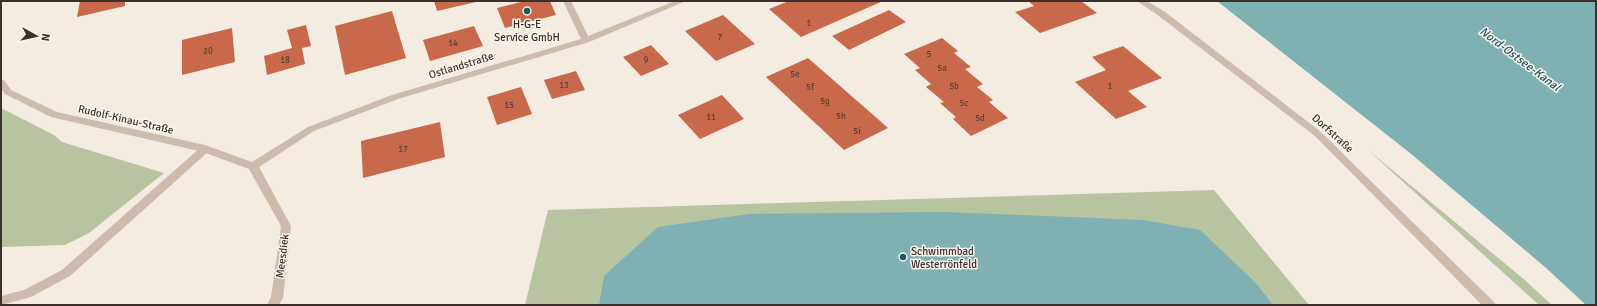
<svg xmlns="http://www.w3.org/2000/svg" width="1597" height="306" font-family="Signika,sans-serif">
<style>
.green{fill:#b8c4a0}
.water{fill:#7fb0b2}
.building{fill:#c8694b}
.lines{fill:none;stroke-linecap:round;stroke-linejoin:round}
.lane{fill:#cdbbac;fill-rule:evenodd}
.street{fill:#cdbbac;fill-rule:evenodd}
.poi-dot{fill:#1f5a5e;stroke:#fbf5ee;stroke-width:1.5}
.labels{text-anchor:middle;stroke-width:3;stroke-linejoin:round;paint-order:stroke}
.number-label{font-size:9px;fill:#5e3e33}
.poi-label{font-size:11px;fill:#3b302b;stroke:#fbf5ee}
.street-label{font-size:11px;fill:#3b302b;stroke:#fbf5ee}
.water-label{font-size:12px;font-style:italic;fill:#1f5a5e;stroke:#fbf5ee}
</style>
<rect width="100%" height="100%" fill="#f4ebe1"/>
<g class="green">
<path d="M1 108 54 135 62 142 164 173 89 233 65 245 1 247Z"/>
<path d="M1368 150 1526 281 1552 305H1539Z"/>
<path d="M1214 190 1309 305H525L548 210Z"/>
</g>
<g class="water">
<path d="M1217 1H1596V305H1586L1545 267 1410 153Z"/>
<path d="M945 212 1143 220 1200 230 1256 283 1273 305H599L604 276 658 227 749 214Z"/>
</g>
<g class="building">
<path d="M80 1H125V6L77 17Z"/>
<path d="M434 1H476V2L437 11Z"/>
<path d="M525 1H550L556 15 505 28 497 8Z"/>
<path d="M789 1H883L801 37 769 9Z"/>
<path d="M1028 1H1081L1097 13 1040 33 1015 12 1034 6Z"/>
<path d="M889 10 906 22 849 50 832 36Z"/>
<path d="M392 11 406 58 345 75 335 26Z"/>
<path d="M723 15 755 44 716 61 685 31Z"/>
<path d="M306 25 311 46 302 48 305 64 267 75 264 56 292 48 287 30Z"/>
<path d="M474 26 483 46 430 61 423 40Z"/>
<path d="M232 28 235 62 182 75V40Z"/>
<path d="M942 38 958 51 954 53 971 67 965 69 983 84 977 87 993 100 989 102 1008 118 971 136 953 119 956 117 940 103 944 102 926 87 931 84 915 70 920 68 904 54Z"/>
<path d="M651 45 669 64 641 76 623 57Z"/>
<path d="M1123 46 1162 78 1128 91 1147 107 1116 119 1075 82 1106 70 1092 57Z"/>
<path d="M808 58 871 113 888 128 844 150 766 77Z"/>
<path d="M576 71 585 90 552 99 544 80Z"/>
<path d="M521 87 532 114 497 125 487 97Z"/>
<path d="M722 95 744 119 700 139 678 115Z"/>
<path d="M440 122 445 157 363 178 361 141Z"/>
</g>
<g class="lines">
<path class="lane" d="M205 145 209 147 210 149 209 151 70 276 31 297 1 305V296L24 290 62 270 201 147Z"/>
<g class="street">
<path d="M563 1H571L588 36 675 1H686L589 42 398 99 314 131 259 167 291 226 283 298 279 305H267L271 297 281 226 249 169 203 152 51 117 5 94 1 89V79L4 80 11 90 57 112 205 145 252 162 308 127 392 95 581 39Z"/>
<path d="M1137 1H1147L1165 12 1321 132 1494 302 1496 305H1482L1315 136 1159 16Z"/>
</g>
</g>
<g class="poi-dot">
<circle cx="527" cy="11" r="4"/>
<circle cx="903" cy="257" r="4"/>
</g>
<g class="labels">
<g class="number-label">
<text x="809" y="26">1</text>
<text x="720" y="40">7</text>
<text x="453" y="46">14</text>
<text x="208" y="54">20</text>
<text x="929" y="57">5</text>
<text x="285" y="63">18</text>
<text x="646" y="63">9</text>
<text x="942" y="71">5a</text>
<text x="795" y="77">5e</text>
<text x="564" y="88">13</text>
<text x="954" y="89">5b</text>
<text x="1110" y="89">1</text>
<text x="810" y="90">5f</text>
<text x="825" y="104">5g</text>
<text x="964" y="106">5c</text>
<text x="509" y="108">15</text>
<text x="841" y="119">5h</text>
<text x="711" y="120">11</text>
<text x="980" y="121">5d</text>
<text x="857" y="134">5i</text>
<text x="403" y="152">17</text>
</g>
<g class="poi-label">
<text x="527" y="28">H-G-E<tspan x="527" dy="13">Service GmbH</tspan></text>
<text x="911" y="255" text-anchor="start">Schwimmbad<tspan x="911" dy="13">Westerrönfeld</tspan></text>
</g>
<g class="street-label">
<text transform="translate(461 65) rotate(-17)" y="4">Ostlandstraße</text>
<text transform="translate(126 119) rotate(13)" y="4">Rudolf-Kinau-Straße</text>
<text transform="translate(1333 133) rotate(42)" y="4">Dorfstraße</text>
<text transform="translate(282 256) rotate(-83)" y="4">Meesdiek</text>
</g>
<g class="water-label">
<text transform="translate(1520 59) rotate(37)" y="4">Nord-Ostsee-Kanal</text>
</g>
</g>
<rect width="1597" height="306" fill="none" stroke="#3b302b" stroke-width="4"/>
<g transform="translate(36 36) rotate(98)" stroke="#fbf5ee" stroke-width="3" paint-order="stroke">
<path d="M0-3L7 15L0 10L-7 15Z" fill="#3b302b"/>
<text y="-6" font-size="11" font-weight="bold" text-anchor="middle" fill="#3b302b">N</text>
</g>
</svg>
